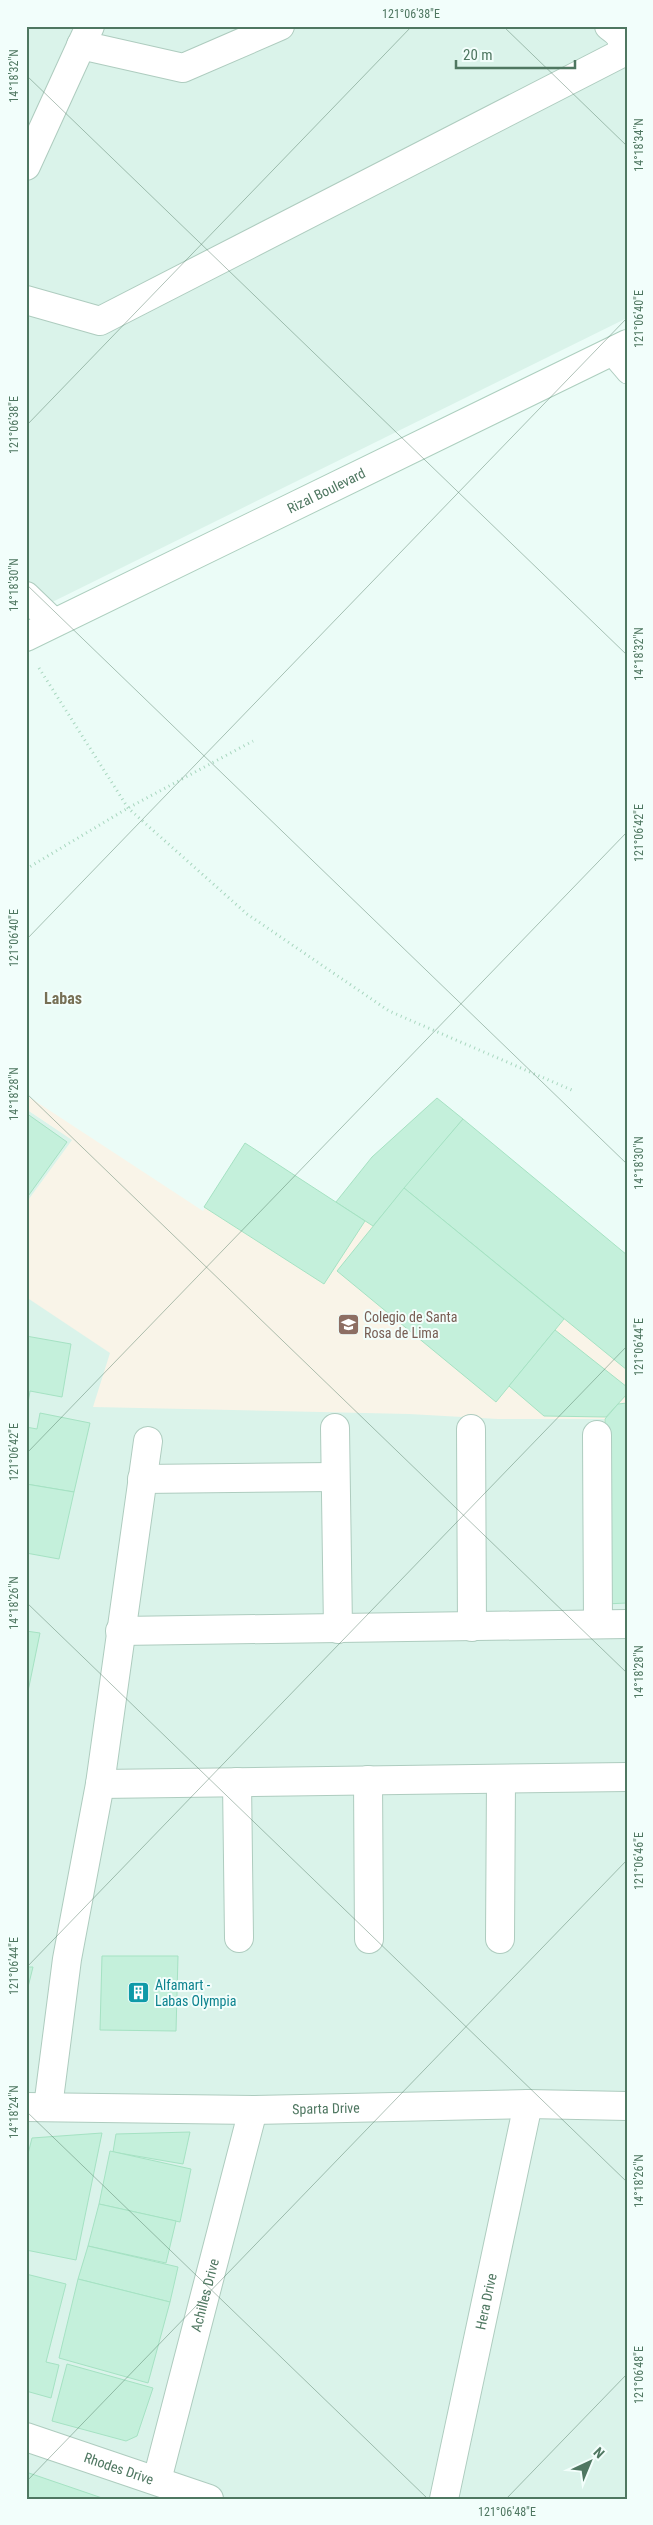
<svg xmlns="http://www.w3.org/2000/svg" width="653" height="2525" font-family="'Roboto Condensed',sans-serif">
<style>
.residential{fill:#daf3ea}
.education{fill:#f9f4e8}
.building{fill:#c4f0db;stroke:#a5e2c3}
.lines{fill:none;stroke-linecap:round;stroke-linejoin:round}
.lane-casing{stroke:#aeccbf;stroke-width:21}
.street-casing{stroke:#aeccbf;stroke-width:30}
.secondary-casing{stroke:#adcfbf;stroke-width:30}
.path{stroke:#a7d6be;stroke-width:3;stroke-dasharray:1 4;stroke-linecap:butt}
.lane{stroke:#fff;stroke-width:19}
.street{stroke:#fff;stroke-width:28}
.secondary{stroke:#fff;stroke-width:28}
.ticks{fill:none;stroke:#4f7761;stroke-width:1;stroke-opacity:0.45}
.labels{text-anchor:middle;stroke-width:4;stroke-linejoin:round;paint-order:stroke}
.street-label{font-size:14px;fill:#4f7761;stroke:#f2fefb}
.education-label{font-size:14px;fill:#785e54;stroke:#f2fefb;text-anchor:start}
.culture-label{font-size:14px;fill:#0d838f;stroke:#f2fefb;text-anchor:start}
.quarter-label{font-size:16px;font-weight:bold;fill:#777055;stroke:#f2fefb}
.neatline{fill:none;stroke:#4f7761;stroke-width:2}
.ticks-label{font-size:12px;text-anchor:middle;fill:#4f7761}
</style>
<rect width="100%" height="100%" fill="#ebfcf7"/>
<g class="residential">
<path d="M26 26H627V318L26 615Z"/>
<path d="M26 1109 498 1419H605L627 1416V2499H26Z"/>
</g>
<path class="education" d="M26 1095 203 1211 245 1143 336 1202 372 1157 437 1098 627 1255V1603L605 1604 604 1419H498L409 1414 93 1407 110 1353 26 1297V1203L72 1140 26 1109Z"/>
<g class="building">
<path d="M437 1098 463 1119 373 1226 336 1202 372 1157Z"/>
<path d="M26 1113 67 1142 26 1199Z"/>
<path d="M463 1119 627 1255V1370L404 1188Z"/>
<path d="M245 1143 365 1221 324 1284 204 1207Z"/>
<path d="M404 1188 564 1319 496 1402 337 1271Z"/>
<path d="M555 1330 627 1387V1394L606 1417 544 1416 509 1386Z"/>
<path d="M26 1336 71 1344 62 1397 30 1391 27 1409Z"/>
<path d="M627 1403V1603L605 1604V1419L618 1404Z"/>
<path d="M40 1413 90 1423 74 1492 26 1484V1427L37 1429Z"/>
<path d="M26 1484 74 1492 59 1559 26 1553Z"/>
<path d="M26 1631 40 1633 26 1701Z"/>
<path d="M102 1956H178L176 2031 100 2030Z"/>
<path d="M26 1967H33L26 1995Z"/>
<path d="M190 2132 183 2164 113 2152 116 2134Z"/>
<path d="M102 2133 76 2260 26 2250V2162L32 2138Z"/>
<path d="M110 2151 191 2169 180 2222 99 2204Z"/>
<path d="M99 2204 176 2221 166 2263 88 2246Z"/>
<path d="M88 2246 178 2267 170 2302 78 2279Z"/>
<path d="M26 2274 66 2284 46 2362 59 2365 51 2398 26 2391Z"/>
<path d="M78 2279 170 2302 148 2383 59 2358Z"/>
<path d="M67 2364 153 2388 137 2436 126 2441 52 2421Z"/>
<path d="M26 2472 105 2499H26Z"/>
</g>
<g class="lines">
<defs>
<path id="lane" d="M609 353 627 374"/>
<g id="street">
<path d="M81 45 183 68 280 26"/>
<path d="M26 166 90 26"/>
<path d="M26 300 100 321 620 54C625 39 621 35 609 26"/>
<path d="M26 596 53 622"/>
<path d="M335 1428 338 1629"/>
<path d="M471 1429 472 1627"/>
<path d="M597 1435 598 1624"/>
<path d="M142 1479 334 1477"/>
<path d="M120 1631 627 1624"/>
<path d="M368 1780 369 1939"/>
<path d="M237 1782 239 1938"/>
<path d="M100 1784 627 1777"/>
<path d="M500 1939 501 1780"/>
<path id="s1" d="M26 2107 253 2110 528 2104 627 2106"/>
<path d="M48 2107 67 1959 100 1784 148 1441"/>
<path id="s2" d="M26 2437 209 2499"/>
<path id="s3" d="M157 2480 253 2110"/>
<path id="s4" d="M444 2499 528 2104"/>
</g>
<g id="secondary">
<path id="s5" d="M26 637 627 344"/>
</g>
</defs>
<use href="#lane" class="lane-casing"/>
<use href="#street" class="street-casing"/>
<use href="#secondary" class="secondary-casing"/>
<g class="path">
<path d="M39 668 128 808 247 914 389 1011 574 1091"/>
<path d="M26 869 128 808 253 741"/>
</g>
<use href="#lane" class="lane"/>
<use href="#street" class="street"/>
<use href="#secondary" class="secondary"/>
</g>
<path class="ticks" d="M503 26 627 146M26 75 627 655M26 426 412 26M26 584 627 1164M26 940 627 318M26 1093 627 1673M26 1454 627 832M26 1602 627 2182M26 1968 627 1346M26 2111 428 2499M26 2482 627 1860M506 2499 627 2374"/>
<defs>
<symbol id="school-square" viewBox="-11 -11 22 22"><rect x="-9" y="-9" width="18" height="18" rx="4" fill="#8d6e63" stroke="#f2fefb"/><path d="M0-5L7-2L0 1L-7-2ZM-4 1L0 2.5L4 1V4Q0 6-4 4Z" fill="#fff"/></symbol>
<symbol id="building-square" viewBox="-11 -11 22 22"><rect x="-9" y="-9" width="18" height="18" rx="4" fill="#0f9aa8" stroke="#f2fefb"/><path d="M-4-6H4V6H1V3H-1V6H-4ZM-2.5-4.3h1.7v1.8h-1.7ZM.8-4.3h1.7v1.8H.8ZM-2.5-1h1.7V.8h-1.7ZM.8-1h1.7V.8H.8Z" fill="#fff"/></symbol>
</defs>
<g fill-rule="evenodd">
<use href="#school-square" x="336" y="1312" width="25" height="25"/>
<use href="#building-square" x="126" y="1980" width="25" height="25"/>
</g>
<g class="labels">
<g class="street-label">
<text dy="5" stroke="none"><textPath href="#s5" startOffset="334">Rizal Boulevard</textPath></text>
<text dy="5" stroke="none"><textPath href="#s1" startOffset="300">Sparta Drive</textPath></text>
<text dy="5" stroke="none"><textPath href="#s3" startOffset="191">Achilles Drive</textPath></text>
<text dy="5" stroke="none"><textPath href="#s4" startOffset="202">Hera Drive</textPath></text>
<text dy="5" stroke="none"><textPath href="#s2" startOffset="98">Rhodes Drive</textPath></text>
</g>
<g class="education-label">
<text x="364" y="1322">Colegio de Santa<tspan x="364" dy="16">Rosa de Lima</tspan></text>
</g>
<g class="culture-label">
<text x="155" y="1990">Alfamart -<tspan x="155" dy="16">Labas Olympia</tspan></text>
</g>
<g class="quarter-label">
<text x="63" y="1004">Labas</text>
</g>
</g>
<rect width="653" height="2525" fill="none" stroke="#f2fefb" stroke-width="55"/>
<g transform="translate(590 2462) rotate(44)" stroke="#f2fefb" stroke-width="4" paint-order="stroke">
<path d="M0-4L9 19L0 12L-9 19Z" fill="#4f7761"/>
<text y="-8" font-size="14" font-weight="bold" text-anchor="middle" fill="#4f7761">N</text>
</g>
<path d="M456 60v8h119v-8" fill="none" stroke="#4f7761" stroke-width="2.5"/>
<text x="463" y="60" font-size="15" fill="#4f7761" stroke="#f2fefb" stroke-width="4" paint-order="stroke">20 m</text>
<rect x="28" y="28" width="598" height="2470" class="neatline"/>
<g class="ticks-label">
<text x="411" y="18">121°06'38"E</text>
<text transform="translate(14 76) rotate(-90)" y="4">14°18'32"N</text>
<text transform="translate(639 145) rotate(-90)" y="4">14°18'34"N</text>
<text transform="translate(639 319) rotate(-90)" y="4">121°06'40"E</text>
<text transform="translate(14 425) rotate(-90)" y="4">121°06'38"E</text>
<text transform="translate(14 585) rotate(-90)" y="4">14°18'30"N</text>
<text transform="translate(639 654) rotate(-90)" y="4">14°18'32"N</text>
<text transform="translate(639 833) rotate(-90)" y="4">121°06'42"E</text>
<text transform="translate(14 938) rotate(-90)" y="4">121°06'40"E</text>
<text transform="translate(14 1094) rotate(-90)" y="4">14°18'28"N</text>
<text transform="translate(639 1163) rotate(-90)" y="4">14°18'30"N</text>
<text transform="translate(639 1347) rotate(-90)" y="4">121°06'44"E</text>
<text transform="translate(14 1452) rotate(-90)" y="4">121°06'42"E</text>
<text transform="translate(14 1603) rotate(-90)" y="4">14°18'26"N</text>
<text transform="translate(639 1672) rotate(-90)" y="4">14°18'28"N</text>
<text transform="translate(639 1861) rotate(-90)" y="4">121°06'46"E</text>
<text transform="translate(14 1966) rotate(-90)" y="4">121°06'44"E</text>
<text transform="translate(14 2112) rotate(-90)" y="4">14°18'24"N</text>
<text transform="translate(639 2181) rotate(-90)" y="4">14°18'26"N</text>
<text transform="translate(639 2375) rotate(-90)" y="4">121°06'48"E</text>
<text x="507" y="2516">121°06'48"E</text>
</g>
</svg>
